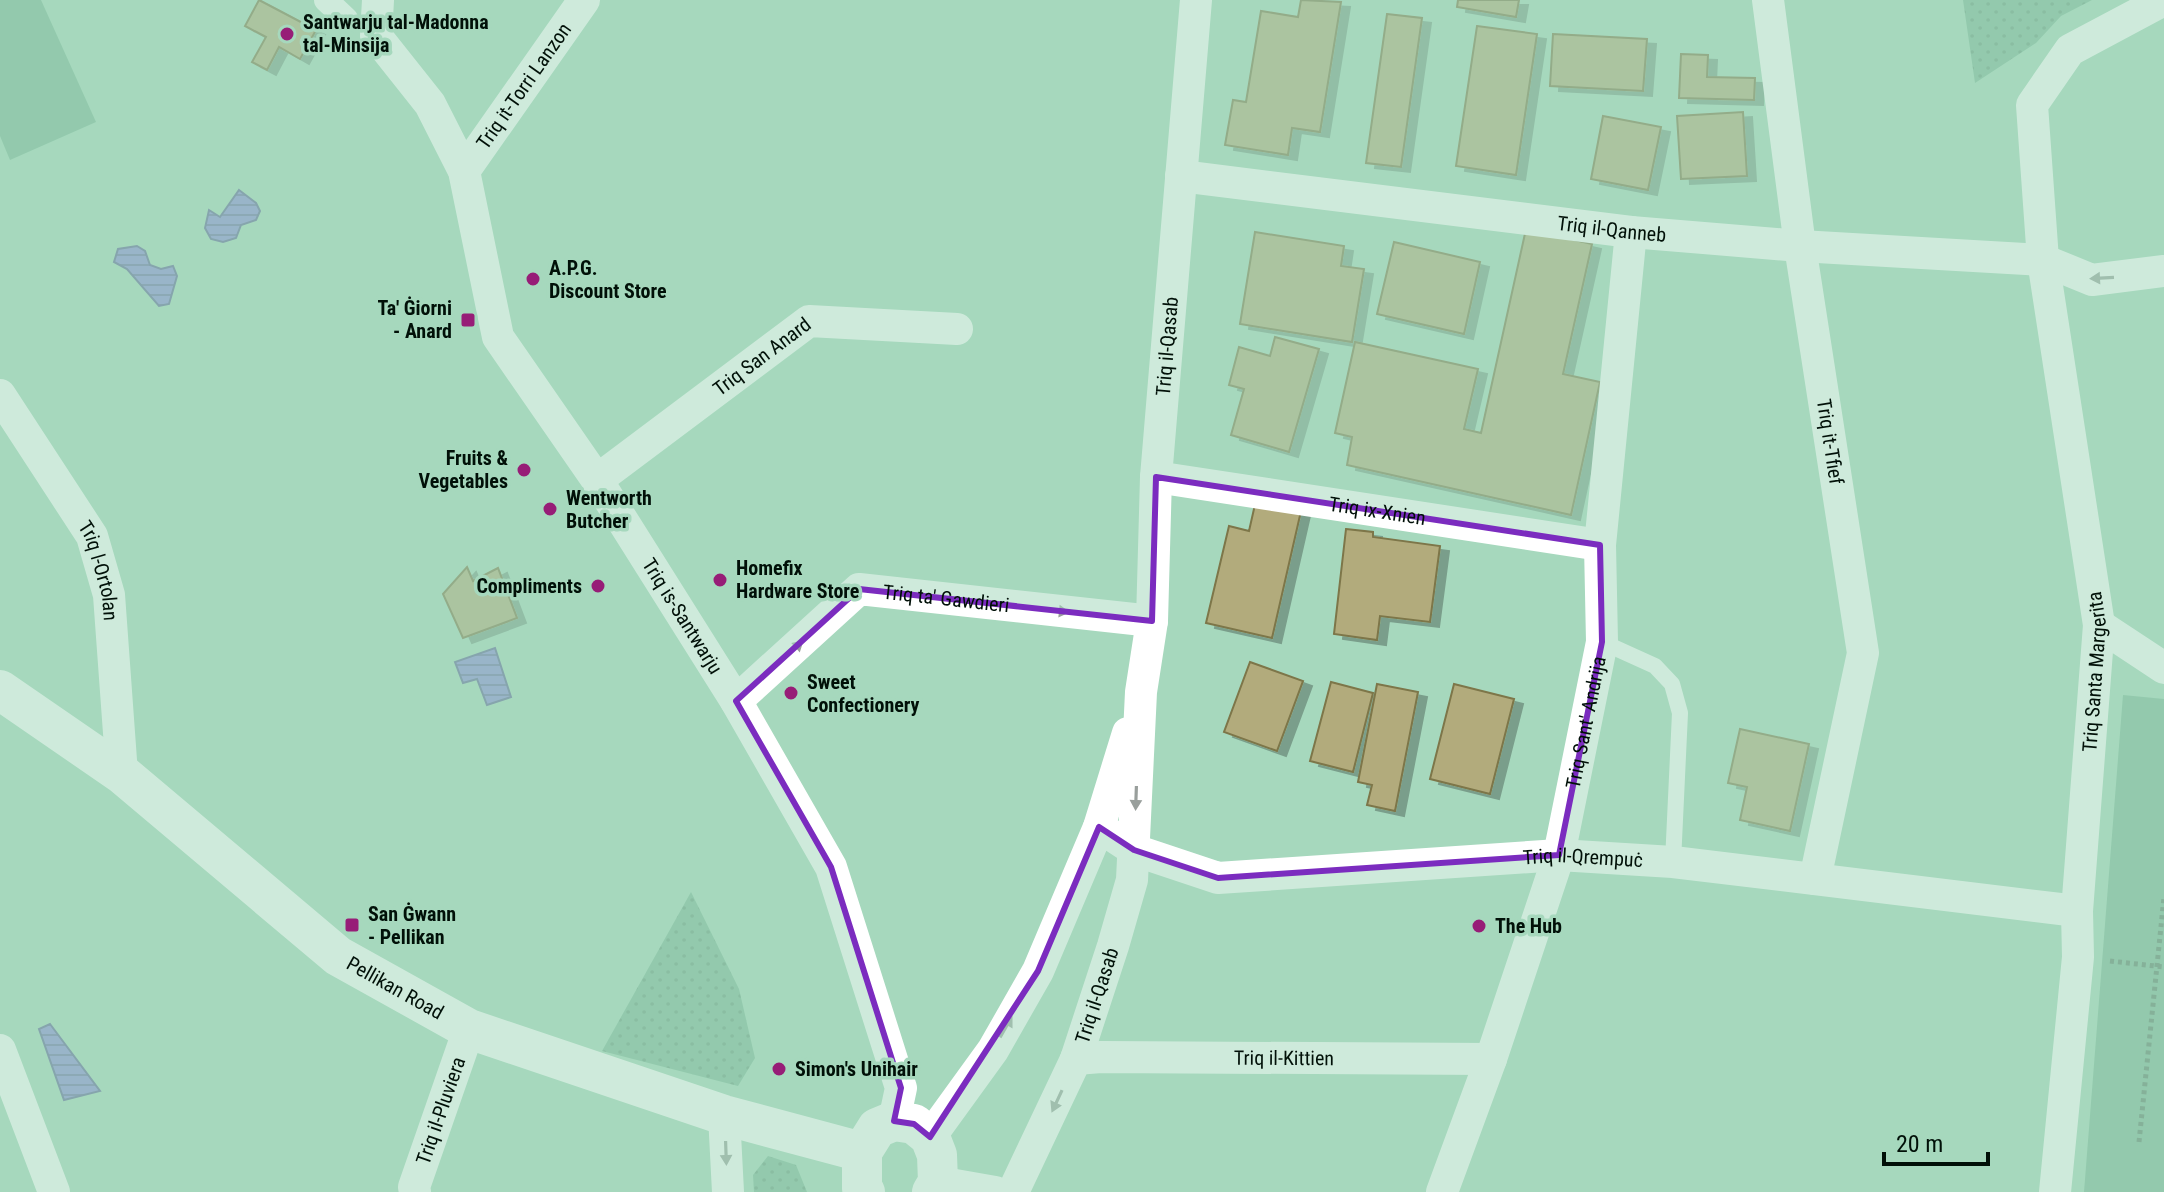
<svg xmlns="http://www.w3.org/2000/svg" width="2164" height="1192" font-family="'Roboto Condensed',sans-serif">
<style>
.grass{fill:url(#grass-dots)}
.garden{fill:#7cb799}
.water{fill:url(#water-rules);stroke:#606699;stroke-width:2}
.building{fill:#b2ab7c;stroke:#7d7649;stroke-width:2;filter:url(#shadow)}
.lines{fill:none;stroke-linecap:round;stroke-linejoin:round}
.path{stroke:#5e806e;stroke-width:5;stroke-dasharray:4 4;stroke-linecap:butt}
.service{stroke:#fff;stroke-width:16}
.pedestrian{stroke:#fff;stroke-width:24}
.minor{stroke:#fff;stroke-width:32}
.tertiary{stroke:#fff;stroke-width:40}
.oneway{fill:#999f9c}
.marked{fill:none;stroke:#7b2cbf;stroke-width:6;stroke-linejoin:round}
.poi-dot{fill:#971d77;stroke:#a6d8bd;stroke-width:3}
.labels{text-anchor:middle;stroke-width:7;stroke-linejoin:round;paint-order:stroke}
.poi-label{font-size:20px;font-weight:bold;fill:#011008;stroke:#a6d8bd;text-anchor:start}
.street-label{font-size:20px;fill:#011008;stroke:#a6d8bd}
</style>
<defs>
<pattern id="grass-dots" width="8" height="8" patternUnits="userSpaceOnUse" patternTransform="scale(2)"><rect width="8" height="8" fill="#7cb799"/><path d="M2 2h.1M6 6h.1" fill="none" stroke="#699c82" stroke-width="1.8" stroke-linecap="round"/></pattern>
<pattern id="water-rules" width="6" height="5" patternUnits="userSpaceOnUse" patternTransform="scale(2)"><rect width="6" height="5" fill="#898bd7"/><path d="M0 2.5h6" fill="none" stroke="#6e70ac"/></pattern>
<filter id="shadow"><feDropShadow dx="9" dy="5" stdDeviation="0" flood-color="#0004"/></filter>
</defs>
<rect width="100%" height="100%" fill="#a6d8bd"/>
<g class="grass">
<path d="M1963 0H2092L2061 16 2036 43 1975 83Z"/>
<path d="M691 892 739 989 755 1058 738 1086 602 1051Z"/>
<path d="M768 1156 796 1165 807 1192H754L753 1175Z"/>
</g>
<g class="garden">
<path d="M0 0H41L96 122 10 160 0 136Z"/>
<path d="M2123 695 2164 699V1192H2084Z"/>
</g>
<g class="water">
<path d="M239 190 256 203 260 211 256 220 241 225 236 238 223 242 211 239 205 228 209 210 220 217Z"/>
<path d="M137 246 145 251 150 265 161 269 173 266 177 276 169 304 159 306 127 269 114 262 118 249Z"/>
<path d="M495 648 511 697 487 705 477 679 463 683 455 662Z"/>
<path d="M50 1024 100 1091 64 1100 39 1029Z"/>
</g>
<g class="building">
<path d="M259 0 316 30 300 59 279 47 267 70 252 62 266 37 245 26Z"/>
<path d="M1301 0 1341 2 1320 132 1292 128 1288 155 1225 145 1233 100 1246 102 1261 11 1298 17Z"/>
<path d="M1458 0H1519L1516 17 1457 7Z"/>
<path d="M1387 14 1422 18 1401 167 1366 163Z"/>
<path d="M1477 26 1537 34 1516 175 1456 166Z"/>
<path d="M1553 34 1647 39 1643 91 1550 86Z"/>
<path d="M1681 54 1708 55 1707 77 1755 78 1754 100 1679 98Z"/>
<path d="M1743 112 1747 176 1681 179 1677 116Z"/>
<path d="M1603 116 1661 127 1648 190 1591 179Z"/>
<path d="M1526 229 1592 244 1563 374 1600 382 1571 515 1347 465 1352 437 1335 433 1355 342 1478 369 1464 429 1481 433Z"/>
<path d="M1255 232 1344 246 1341 266 1364 269 1352 342 1240 324Z"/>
<path d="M1394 242 1480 262 1464 334 1377 314Z"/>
<path d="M1275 337 1319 349 1289 452 1231 435 1244 389 1229 385 1239 347 1270 356Z"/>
<path d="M1256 500 1301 511 1272 638 1206 623 1229 526 1249 531Z"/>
<path d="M1346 529 1373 532V537L1440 546 1430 622 1380 616 1377 640 1334 634Z"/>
<path d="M467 567 473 581 498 568 517 618 463 638 443 594Z"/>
<path d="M1250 662 1303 681 1277 751 1224 732Z"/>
<path d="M1331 682 1373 693 1353 772 1310 761Z"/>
<path d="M1377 684 1418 692 1395 811 1367 805 1372 785 1358 782Z"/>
<path d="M1454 684 1514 699 1490 794 1430 779Z"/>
<path d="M1740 729 1809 744 1790 831 1740 820 1747 787 1728 783Z"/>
</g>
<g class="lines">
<g class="path">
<path d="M2110 961 2164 967"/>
<path d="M2139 1142 2164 897"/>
</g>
<path class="service" d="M1602 642 1655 666 1672 684 1680 713 1673 862"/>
<path class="pedestrian" d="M326 0 346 19"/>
<g class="minor">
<path id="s1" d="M378 0 376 36 430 104 464 171 498 337 597 480 736 701 831 867 901 1088 894 1121"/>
<path id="s2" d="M1768 0 1800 246 1863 653 1815 879"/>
<path id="s3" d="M464 171 584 0"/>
<path id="s4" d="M1181 176 1631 232 1800 246 2043 260 2092 280 2164 271"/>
<path id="s5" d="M0 395 92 536 109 595 122 774"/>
<path id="s6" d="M1156 477 1600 545"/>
<path id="s7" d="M597 480 809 321 957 329"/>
<path d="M2099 625 2164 668"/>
<path id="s8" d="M736 701 859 589 1152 621"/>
<path id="s9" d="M1099 827 1134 850 1218 878 1559 855 1673 862 2077 911"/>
<path d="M0 1050 54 1192"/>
<path id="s10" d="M1076 1059 1101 1057 1491 1059"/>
<path d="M724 1115 728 1192"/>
<path d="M930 1137 993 1050 1038 971 1099 827 1128 733"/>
<path d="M938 1182 995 1192"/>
<path id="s11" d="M415 1192 414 1187 469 1029"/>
<path id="s12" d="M1013 1192 1076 1059 1113 946 1132 880 1141 692 1152 621 1156 477 1196 0"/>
<path id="s13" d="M1442 1192 1491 1059 1559 855 1602 642 1600 545 1631 232"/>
<path id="s14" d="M2055 1192 2078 957 2077 911 2099 625 2043 260 2032 105 2070 50 2164 0"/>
</g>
<g class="tertiary">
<path id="s15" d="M0 690 122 774 338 956 469 1029 724 1115 862 1152"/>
<path d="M865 1192 862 1188V1152L877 1128 894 1121 914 1124 930 1137 937 1155 938 1182 932 1192"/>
</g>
</g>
<defs><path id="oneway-solid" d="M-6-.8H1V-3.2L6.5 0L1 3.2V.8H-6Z" transform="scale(2)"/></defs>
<g class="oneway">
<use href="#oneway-solid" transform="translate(2102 278) rotate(177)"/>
<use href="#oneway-solid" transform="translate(1057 611) rotate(6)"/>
<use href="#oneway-solid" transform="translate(794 649) rotate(-42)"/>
<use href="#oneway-solid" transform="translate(1136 798) rotate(92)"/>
<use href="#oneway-solid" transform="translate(1006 1027) rotate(-60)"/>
<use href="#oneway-solid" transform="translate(1057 1101) rotate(115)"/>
<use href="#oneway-solid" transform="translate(726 1153) rotate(88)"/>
</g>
<path d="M0 0H2164V1192H0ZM1156 477 1600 545 1602 642 1559 855 1218 878 1134 850 1099 827 1038 971 930 1137 914 1124 894 1121 901 1088 831 867 736 701 859 589 1152 621Z" fill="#a6d8bd" fill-opacity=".55" fill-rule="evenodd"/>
<path class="marked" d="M1156 477 1600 545 1602 642 1559 855 1218 878 1134 850 1099 827 1038 971 930 1137 914 1124 894 1121 901 1088 831 867 736 701 859 589 1152 621Z"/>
<g class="poi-dot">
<circle cx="287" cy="34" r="8"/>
<circle cx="533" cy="279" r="8"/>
<rect x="460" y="312" width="16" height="16" rx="4"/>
<circle cx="524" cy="470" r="8"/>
<circle cx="550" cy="509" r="8"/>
<circle cx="720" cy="580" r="8"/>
<circle cx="598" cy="586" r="8"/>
<circle cx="791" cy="693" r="8"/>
<rect x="344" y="917" width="16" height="16" rx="4"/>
<circle cx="1479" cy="926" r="8"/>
<circle cx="779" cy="1069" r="8"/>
</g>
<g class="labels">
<g class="poi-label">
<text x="303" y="29">Santwarju tal-Madonna<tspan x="303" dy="23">tal-Minsija</tspan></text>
<text x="549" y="275">A.P.G.<tspan x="549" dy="23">Discount Store</tspan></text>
<text x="452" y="315" text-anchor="end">Ta' Ġiorni<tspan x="452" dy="23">- Anard</tspan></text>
<text x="508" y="465" text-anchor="end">Fruits &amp;<tspan x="508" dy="23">Vegetables</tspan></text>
<text x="566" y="505">Wentworth<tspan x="566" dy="23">Butcher</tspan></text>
<text x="736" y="575">Homefix<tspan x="736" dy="23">Hardware Store</tspan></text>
<text x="582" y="593" text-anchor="end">Compliments</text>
<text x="807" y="689">Sweet<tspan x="807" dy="23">Confectionery</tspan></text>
<text x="368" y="921">San Ġwann<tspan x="368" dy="23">- Pellikan</tspan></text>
<text x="1495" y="933">The Hub</text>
<text x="795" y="1076">Simon's Unihair</text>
</g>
<g class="street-label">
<text dy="7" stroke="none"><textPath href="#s3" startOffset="104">Triq it-Torri Lanzon</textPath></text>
<text dy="7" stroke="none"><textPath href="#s4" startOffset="434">Triq il-Qanneb</textPath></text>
<text dy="7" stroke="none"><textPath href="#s12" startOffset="870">Triq il-Qasab</textPath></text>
<text dy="7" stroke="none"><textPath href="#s7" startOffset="206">Triq San Anard</textPath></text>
<text dy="7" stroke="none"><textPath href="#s2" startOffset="446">Triq it-Tfief</textPath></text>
<text dy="7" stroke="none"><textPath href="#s6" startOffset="224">Triq ix-Xnien</textPath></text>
<text dy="7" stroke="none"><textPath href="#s5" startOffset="204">Triq l-Ortolan</textPath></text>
<text dy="7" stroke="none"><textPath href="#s8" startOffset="254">Triq ta' Gawdieri</textPath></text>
<text dy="7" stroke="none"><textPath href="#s1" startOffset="702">Triq is-Santwarju</textPath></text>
<text dy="7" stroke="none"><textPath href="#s14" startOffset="522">Triq Santa Margerita</textPath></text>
<text dy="7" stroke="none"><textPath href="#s13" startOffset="492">Triq Sant' Andrija</textPath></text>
<text dy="7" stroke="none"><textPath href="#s9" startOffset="496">Triq il-Qrempuċ</textPath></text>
<text dy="7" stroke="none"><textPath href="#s15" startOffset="496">Pellikan Road</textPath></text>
<text dy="7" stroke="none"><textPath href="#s12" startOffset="214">Triq il-Qasab</textPath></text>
<text dy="7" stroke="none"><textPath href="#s10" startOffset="208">Triq il-Kittien</textPath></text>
<text dy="7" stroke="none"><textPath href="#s11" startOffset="86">Triq il-Pluviera</textPath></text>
</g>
</g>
<path d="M1884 1152v12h104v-12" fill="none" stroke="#011008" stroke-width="4"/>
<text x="1896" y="1152" font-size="24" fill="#011008" stroke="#a6d8bd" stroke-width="6" paint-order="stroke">20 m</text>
</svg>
